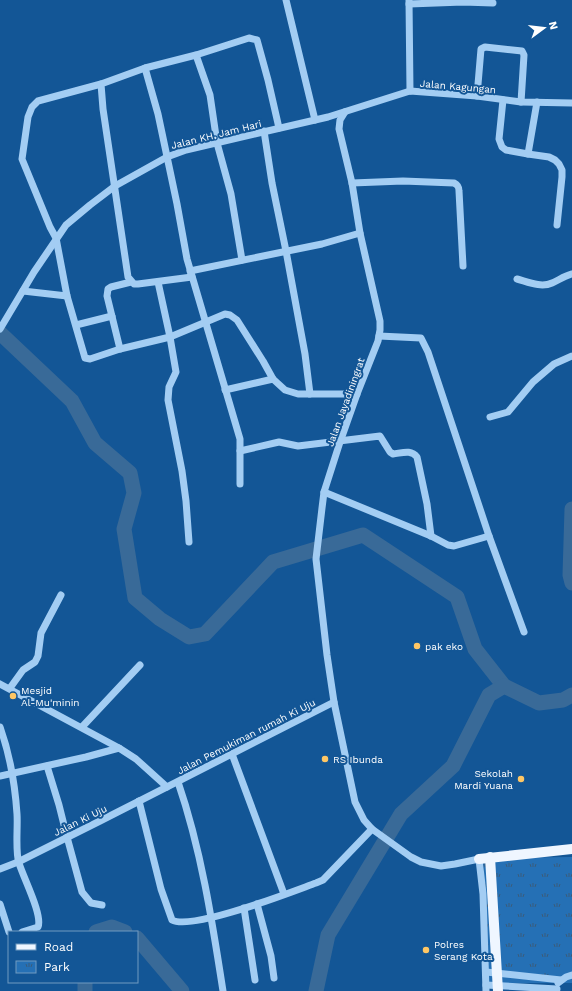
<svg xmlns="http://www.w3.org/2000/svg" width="572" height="991" font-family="'Work Sans',sans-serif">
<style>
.park{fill:url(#park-tufts)}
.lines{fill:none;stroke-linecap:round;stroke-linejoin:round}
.river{stroke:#396a98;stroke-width:15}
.minor{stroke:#a3cdf3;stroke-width:7}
.major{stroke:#eff6ff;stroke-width:10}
.poi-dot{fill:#ffc765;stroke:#135696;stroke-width:1.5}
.labels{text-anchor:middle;stroke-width:4;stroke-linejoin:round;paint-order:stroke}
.street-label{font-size:10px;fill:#fff;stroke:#135696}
.poi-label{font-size:10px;fill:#fff;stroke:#135696;text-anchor:start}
</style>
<defs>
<pattern id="park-tufts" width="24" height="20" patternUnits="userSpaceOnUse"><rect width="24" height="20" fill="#2570b5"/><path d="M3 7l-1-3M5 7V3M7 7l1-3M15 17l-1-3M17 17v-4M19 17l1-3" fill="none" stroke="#3a5c7b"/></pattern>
</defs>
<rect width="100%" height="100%" fill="#135696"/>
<path class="park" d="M572 857V983H485L484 858Z"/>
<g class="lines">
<g class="river">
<path d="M0 333 72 401 95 443 130 473 134 493 124 529 135 598 160 619 189 637 205 634 273 562 363 535 457 597 475 649 504 686"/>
<path d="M572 509 570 575 572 583"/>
<path d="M96 932 112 927 125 932"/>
<path d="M137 938 182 991"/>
<path d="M85 991V982"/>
<path d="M316 991 328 935 401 814 453 766 489 695 504 686 539 703 563 700 572 695"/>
</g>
<g class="minor">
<path d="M286 0 315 120"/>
<path d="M409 0 410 91"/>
<path d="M409 4 463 2 493 3"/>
<path d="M196 55 210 95 217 143 231 194 242 260"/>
<path d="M145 68 158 114 177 204 187 259 240 439V484"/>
<path d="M101 84 38 101 32 107 28 117 22 159 50 227 56 238 67 296 85 358 90 359 120 349 170 337 225 314 230 315 237 320 263 361 273 379 285 390 298 394H357"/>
<path d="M477 96 481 49 485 47 522 51 524 55 521 102"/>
<path d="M503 100 499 139 502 147 506 150 528 154 549 157 555 160 559 164 562 170V177L557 225"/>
<path d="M345 112 340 120 339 129 352 183 360 233 380 321V330L378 341 357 394 340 442 324 492 322 508 316 559 327 655 334 702 355 802 364 820 372 829 411 857 421 862 441 866 455 864 479 859 483 894 486 991"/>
<path d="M264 131 272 183 286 251 305 354 310 394"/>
<path d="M528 154 537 102"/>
<path d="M352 183 403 181 454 183C458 185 459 187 459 191L463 266"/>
<path d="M190 271 322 244 360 233"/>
<path d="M192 277 138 284H134L128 277 103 109 101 84 145 68 196 55 249 38 257 40 268 80 279 128"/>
<path d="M517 279C528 282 541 288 552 283 559 280 564 276 572 274"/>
<path d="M158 282 170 337 176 372 169 387 168 400 182 471 186 501 189 542"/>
<path d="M23 291 67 296"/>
<path d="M76 325 112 316"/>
<path d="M0 329 34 272 66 225 90 205 115 186 167 157 186 150 328 117 410 91 477 96 521 102 572 103"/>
<path d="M379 336 421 338 428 352 489 536 524 632"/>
<path d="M120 349 107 296 108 289 111 287 131 282"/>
<path d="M225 390 273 379"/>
<path d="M490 417 508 412 533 382 554 364 572 356"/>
<path d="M240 451 279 442 298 446 380 436 390 452 393 454C402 453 411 449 417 457L427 504 431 536"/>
<path d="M324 492 431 536 448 545 454 546 489 536"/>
<path d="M0 684 119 748 136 759 167 787"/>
<path d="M10 688 23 670 35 662 38 656 41 633 61 595"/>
<path d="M0 727C10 755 15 784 17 814 18 827 15 852 19 863 23 877 43 915 38 927L22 932"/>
<path d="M82 727 140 665"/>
<path d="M232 754 284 894"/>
<path d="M47 766 59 805 67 837 82 892 91 903 102 905"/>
<path d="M0 776 86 757 119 748"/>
<path d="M178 782C201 849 212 920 223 991"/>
<path d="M139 801 161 889 172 920C192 931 291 892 316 883L323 880 372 829"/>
<path d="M0 869 18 862 100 821 334 702"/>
<path d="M0 904 9 932"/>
<path d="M257 904 271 956 274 978"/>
<path d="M244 908 255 980"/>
<path d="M486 972 561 980"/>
<path d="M558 983 566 977 572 975"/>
<path d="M486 985 557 989"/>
</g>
<g class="major">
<path d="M490 857 498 991"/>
<path d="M479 859 572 849"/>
</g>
</g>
<g class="poi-dot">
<circle cx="417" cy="646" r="4"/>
<circle cx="13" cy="696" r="4"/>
<circle cx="325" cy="759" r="4"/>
<circle cx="521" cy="779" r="4"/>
<circle cx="426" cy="950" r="4"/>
</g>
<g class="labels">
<g class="street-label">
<text transform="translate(458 86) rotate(5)" y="4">Jalan Kagungan</text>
<text transform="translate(216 134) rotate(-14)" y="4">Jalan KH. Jam Hari</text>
<text transform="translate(345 402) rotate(-70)" y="4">Jalan Jayadiningrat</text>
<text transform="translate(246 736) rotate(-27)" y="4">Jalan Pemukiman rumah Ki Uju</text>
<text transform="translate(80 820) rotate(-26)" y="4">Jalan Ki Uju</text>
</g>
<g class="poi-label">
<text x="425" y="650">pak eko</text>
<text x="21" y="694">Mesjid<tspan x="21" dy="12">Al-Mu'minin</tspan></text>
<text x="333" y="763">RS Ibunda</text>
<text x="513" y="777" text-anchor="end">Sekolah<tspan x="513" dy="12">Mardi Yuana</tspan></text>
<text x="434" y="948">Polres<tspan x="434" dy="12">Serang Kota</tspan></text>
</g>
</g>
<rect x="8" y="931" width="130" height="52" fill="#135696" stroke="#719ac0"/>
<rect x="16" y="944" width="20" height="6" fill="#eff6ff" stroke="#719ac0"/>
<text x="44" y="951" font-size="12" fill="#ffffff">Road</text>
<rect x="16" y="961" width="20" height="12" fill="url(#park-tufts)" stroke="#719ac0"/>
<text x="44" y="971" font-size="12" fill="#ffffff">Park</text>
<g transform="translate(544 28) rotate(75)" stroke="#135696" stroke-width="3" paint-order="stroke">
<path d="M0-3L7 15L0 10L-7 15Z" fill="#ffffff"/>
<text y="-6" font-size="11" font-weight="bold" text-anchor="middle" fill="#ffffff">N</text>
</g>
</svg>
